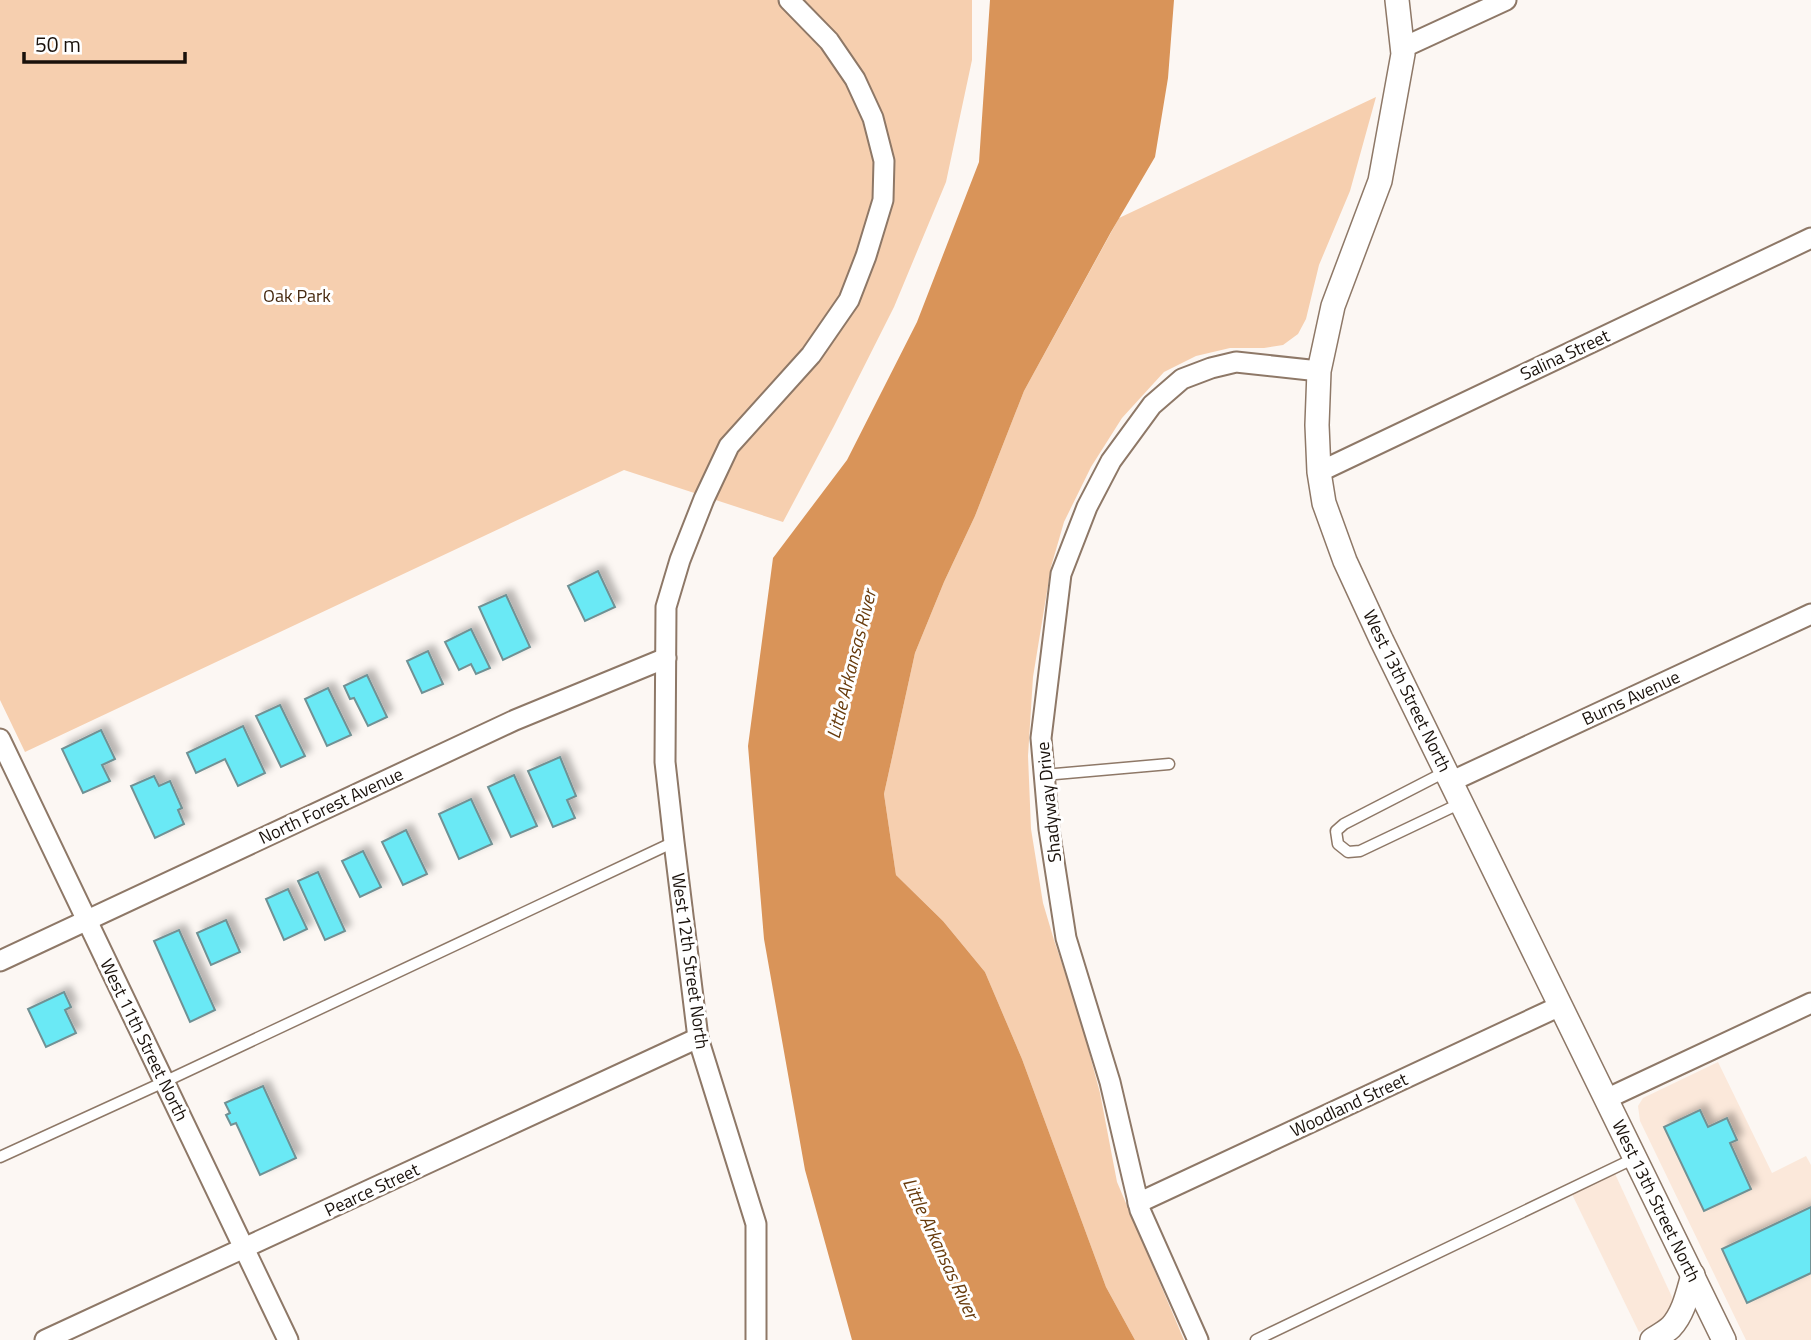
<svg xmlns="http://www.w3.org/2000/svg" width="1811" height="1340" font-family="'Titillium Web',sans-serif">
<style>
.built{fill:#fbe8da}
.green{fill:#f6cfaf}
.water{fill:#d99459}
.building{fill:#6ae9f5;stroke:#709194;stroke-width:2;filter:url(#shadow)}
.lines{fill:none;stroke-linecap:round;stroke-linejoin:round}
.service-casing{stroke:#8e7867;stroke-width:13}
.minor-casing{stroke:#8e7867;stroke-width:23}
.tertiary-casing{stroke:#8e7867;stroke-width:26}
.service{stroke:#fff;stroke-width:10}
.minor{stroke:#fff;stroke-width:19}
.tertiary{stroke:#fff;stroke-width:23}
.labels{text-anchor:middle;stroke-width:6;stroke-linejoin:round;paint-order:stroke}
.park-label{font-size:18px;fill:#46290f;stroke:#fff}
.street-label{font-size:18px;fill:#19110b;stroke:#fff}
.water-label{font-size:19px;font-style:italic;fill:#683b0c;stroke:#fff}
</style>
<defs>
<filter id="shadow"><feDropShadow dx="6" dy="-6" stdDeviation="3.5" flood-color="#0004"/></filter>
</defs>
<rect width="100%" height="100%" fill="#fcf7f3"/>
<g class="built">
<path d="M1718 1062 1772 1173 1806 1156 1811 1165V1340H1746L1640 1121 1638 1106 1643 1098Z"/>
<path d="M1610 1163 1672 1297 1671 1311 1663 1319 1639 1332 1567 1184Z"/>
</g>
<g class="green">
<path d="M0 0H972V60L946 182 894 307 834 426 783 522 624 470 25 752 0 700Z"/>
<path d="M1376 97 1350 191 1319 265 1306 319 1298 334 1283 345 1264 348H1230L1196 356 1164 372 1122 418 1091 467 1064 522 1051 567 1033 677 1028 756 1031 829 1043 903 1054 940 1079 1014 1100 1093 1117 1182 1184 1340H1135L1106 1287 1022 1059 985 972 943 921 896 875 884 794 915 653 944 582 975 516 1024 391 1119 218Z"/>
</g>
<path class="water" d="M990 0H1174L1168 78 1155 157 1111 232 1024 391 975 516 944 582 915 653 884 794 896 875 943 921 985 972 1022 1059 1106 1287 1135 1340H852L805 1170 764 939 748 746 773 558 847 460 917 322 979 162Z"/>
<g class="building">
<path d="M598 571 615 607 585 621 568 586Z"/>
<path d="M506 595 530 647 503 660 479 607Z"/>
<path d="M471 629 490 668 476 674 471 664 459 670 445 642Z"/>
<path d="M428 651 443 684 422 693 407 661Z"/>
<path d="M367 675 387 717 368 726 354 698 350 699 344 686Z"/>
<path d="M328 688 351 735 327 746 305 699Z"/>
<path d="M280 705 305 756 281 767 256 716Z"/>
<path d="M243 726 265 773 238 786 225 759 196 773 187 753Z"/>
<path d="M101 730 115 759 102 765 110 781 83 793 62 749Z"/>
<path d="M560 757 576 796 567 800 575 818 553 827 528 771Z"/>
<path d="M514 775 537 826 511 837 488 787Z"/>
<path d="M154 776 159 786 170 781 182 808 178 810 184 824 155 838 131 786Z"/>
<path d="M471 799 492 844 459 859 439 814Z"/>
<path d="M406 830 427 874 403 885 382 842Z"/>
<path d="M363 851 381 887 360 897 342 861Z"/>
<path d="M318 872 345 931 325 940 298 881Z"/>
<path d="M288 889 307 929 284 940 266 899Z"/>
<path d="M226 920 240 952 211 965 197 933Z"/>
<path d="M179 930 215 1010 190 1022 154 941Z"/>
<path d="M64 992 71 1007 65 1010 76 1033 46 1047 28 1009Z"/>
<path d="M263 1086 296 1158 260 1175 236 1123 231 1125 226 1115 230 1113 225 1103Z"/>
<path d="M1700 1110 1708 1127 1727 1118 1737 1140 1730 1143 1751 1189 1704 1211 1664 1127Z"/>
<path d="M1811 1207V1273L1747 1303 1722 1249Z"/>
</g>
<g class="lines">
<defs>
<g id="service">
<path d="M1445 772 1344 824 1336 831 1338 844 1348 852 1360 851 1461 803"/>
<path d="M1044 775 1169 764"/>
<path d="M0 1157 164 1082 674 842"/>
<path d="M1256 1340 1635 1158"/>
</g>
<g id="minor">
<path d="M1402 48 1506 0"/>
<path d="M1319 472 1811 238"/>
<path d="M0 739 288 1340"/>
<path d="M1450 782 1811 614"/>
<path d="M0 961 515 720 666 658"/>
<path d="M1606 1099 1811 1003"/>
<path d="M1138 1203 1560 1006"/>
<path d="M45 1340 698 1038"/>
<path d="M756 1340V1224L698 1038 674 842 665 762 666 607 680 560 704 499 729 446 811 355 849 300 866 256 883 200 884 161 873 118 855 79 829 41 789 0"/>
<path d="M1198 1340 1140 1210 1110 1082 1066 938 1049 829 1041 738 1061 574 1087 507 1111 461 1152 405 1182 379 1211 368 1236 362 1319 371"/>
</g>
<g id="tertiary">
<path d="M1397 0 1403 54 1380 181 1333 306 1319 371 1317 425 1319 472 1324 503 1345 561 1381 639 1724 1340"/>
<path d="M1652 1340C1658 1336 1666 1332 1671 1327 1684 1313 1688 1292 1693 1275"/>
</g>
</defs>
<use href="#service" class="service-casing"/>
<use href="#minor" class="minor-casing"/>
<use href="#tertiary" class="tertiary-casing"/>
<use href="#service" class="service"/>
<use href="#minor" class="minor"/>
<use href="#tertiary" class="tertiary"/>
</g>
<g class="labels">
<g class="park-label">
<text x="297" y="302">Oak Park</text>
</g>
<g class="street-label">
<text transform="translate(1565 355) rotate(-25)" y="6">Salina Street</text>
<text transform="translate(1407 691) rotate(64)" y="6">West 13th Street North</text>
<text transform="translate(1631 698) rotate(-25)" y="6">Burns Avenue</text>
<text transform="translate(1049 802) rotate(-96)" y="6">Shadyway Drive</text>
<text transform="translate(331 806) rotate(-25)" y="6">North Forest Avenue</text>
<text transform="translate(690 961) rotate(82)" y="6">West 12th Street North</text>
<text transform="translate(144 1040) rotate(64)" y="6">West 11th Street North</text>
<text transform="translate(1349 1105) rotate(-25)" y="6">Woodland Street</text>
<text transform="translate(372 1190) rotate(-25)" y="6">Pearce Street</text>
<text transform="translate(1656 1201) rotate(64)" y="6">West 13th Street North</text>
</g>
<g class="water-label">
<text transform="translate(851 664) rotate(-76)" y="7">Little Arkansas River</text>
<text transform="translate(941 1248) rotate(65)" y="7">Little Arkansas River</text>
</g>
</g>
<path d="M24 52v10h161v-10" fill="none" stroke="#19110b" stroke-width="3.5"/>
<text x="35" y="52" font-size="21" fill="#19110b" stroke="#ffffff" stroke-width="5" paint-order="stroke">50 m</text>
</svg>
